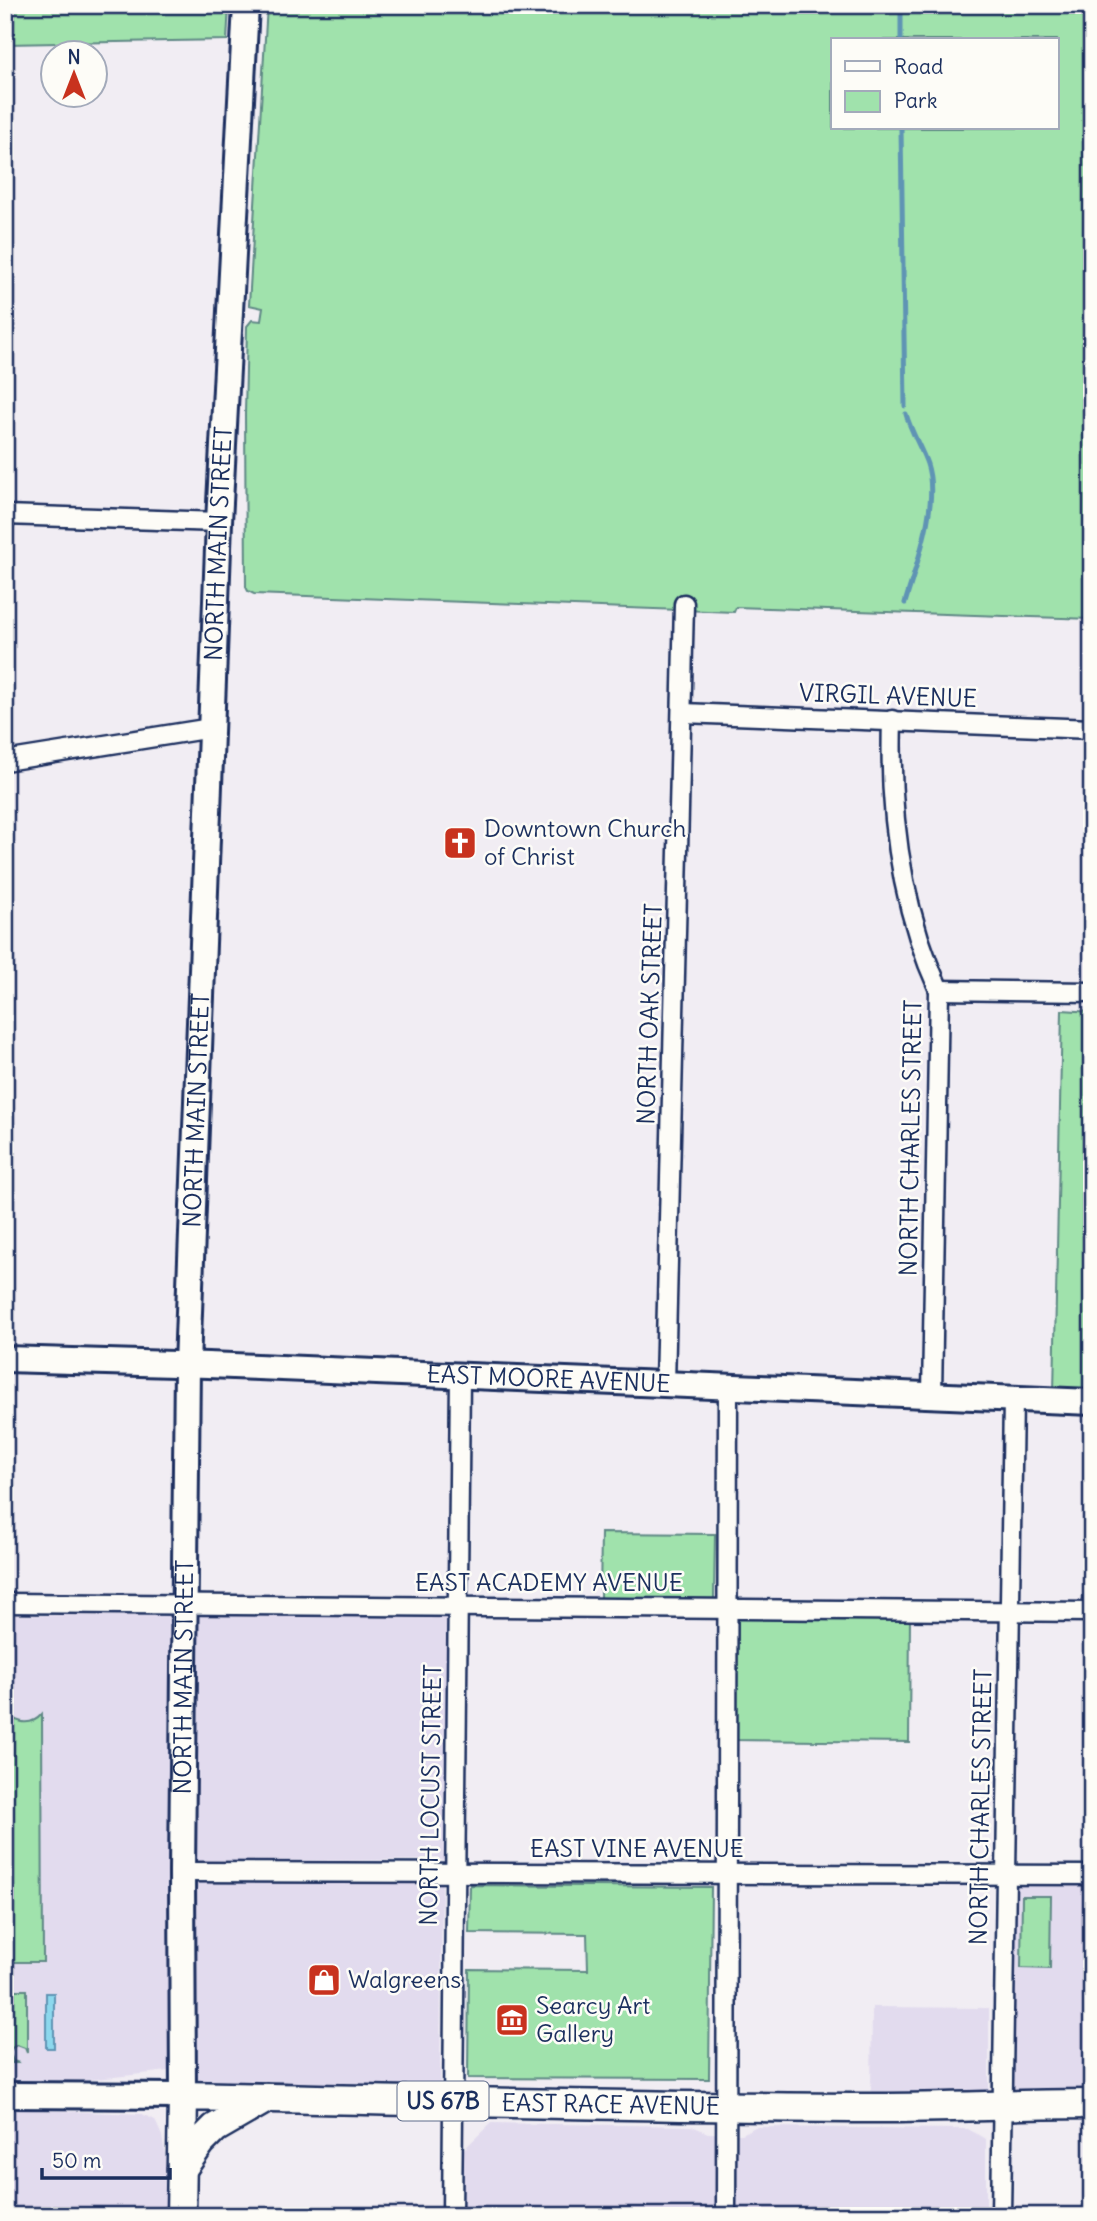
<svg xmlns="http://www.w3.org/2000/svg" width="1097" height="2221" font-family="Delius,sans-serif">
<style>
.built{fill:#e2dbee}
.green{fill:#a0e2ac;stroke:#5e8885;stroke-width:2;fill-rule:evenodd}
.water{fill:#8cd8ed;stroke:#5f94b4;stroke-width:2}
.lines{fill:none;stroke-linecap:round;stroke-linejoin:round}
.stream{stroke:#5f94b4;stroke-width:5}
.street-casing{stroke:#1b2f5e;stroke-width:23}
.secondary-casing{stroke:#1b2f5e;stroke-width:30}
.primary-casing{stroke:#1b2f5e;stroke-width:33}
.street{stroke:#fdfcf7;stroke-width:18}
.secondary{stroke:#fdfcf7;stroke-width:24}
.primary{stroke:#fdfcf7;stroke-width:28}
.labels{text-anchor:middle;stroke-width:5;stroke-linejoin:round;paint-order:stroke}
.shield{fill:#fdfcf7;stroke:#5f6c8c;stroke-width:2}
.shield-label{font-size:23px;font-weight:bold;fill:#1b2f5e}
.street-label{font-size:24px;fill:#1b2f5e;stroke:#fdfcf7}
.poi-label{font-size:24px;fill:#1b2f5e;stroke:#fdfcf7;text-anchor:start}
</style>
<rect width="100%" height="100%" fill="#f1edf3"/>
<filter id="ink" filterUnits="userSpaceOnUse"><feTurbulence type="fractalNoise" baseFrequency=".0143" numOctaves="2"/><feDisplacementMap in="SourceGraphic" scale="14" xChannelSelector="R" yChannelSelector="G"/><feConvolveMatrix kernelMatrix="1 2 1 2 8 2 1 2 1" color-interpolation-filters="sRGB"/></filter>
<g filter="url(#ink)">
<g class="built">
<path d="M447 1612 449 1860 193 1861 194 1613Z"/>
<path d="M5 1615 170 1616 168 2071 79 2081H5Z"/>
<path d="M196 1881 442 1884 440 2086 194 2083Z"/>
<path d="M1012 1885H1092V2089H1008Z"/>
<path d="M872 2007 989 2008V2094H871Z"/>
<path d="M5 2109 142 2114 155 2120 162 2136 168 2173V2216H5Z"/>
<path d="M491 2123 692 2126 708 2133 742 2134 755 2127 968 2129 986 2139V2216H460L462 2151Z"/>
</g>
<g class="green">
<path d="M5 5H229L227 40 5 44Z"/>
<path d="M267 5H1092V619L736 607 734 612 254 594 248 591 246 587 245 414 247 326 252 320 261 321 263 308 249 305ZM833 40H1057V128H833Z"/>
<path d="M1062 1010 1092 1012V1394L1054 1393Z"/>
<path d="M601 1533 715 1534 714 1599 600 1598Z"/>
<path d="M734 1615 910 1617 909 1742 733 1740Z"/>
<path d="M5 1707C11 1723 30 1728 42 1714L43 1962H8V1717L5 1714Z"/>
<path d="M470 1885 711 1887 709 2079 468 2078 469 1969 588 1970 587 1934 469 1933Z"/>
<path d="M1022 1896H1051L1050 1969 1021 1968Z"/>
<path d="M5 1990H27V2053L25 2048 17 2045 12 2048 10 2053 13 2061 19 2063H5Z"/>
</g>
<rect class="water" x="46" y="1993" width="8" height="55"/>
<g class="lines">
<g class="stream">
<path d="M117 5 233 8"/>
<path d="M901 5V40"/>
<path d="M264 10 323 5"/>
<path d="M901 128 905 406"/>
<path d="M905 603C916 565 940 503 927 464 921 447 911 432 906 414"/>
</g>
<defs>
<g id="street">
<path d="M5 515 219 522"/>
<path d="M683 713 1092 729"/>
<path d="M892 720C889 813 900 905 939 990L932 1395"/>
<path d="M5 761 211 728"/>
<path d="M939 990 1092 992"/>
<path d="M665 1384 684 604"/>
<path d="M5 1603 1092 1612"/>
<path d="M182 1872 1092 1875"/>
<path d="M452 2216 460 1375"/>
<path d="M726 2216 728 1386"/>
<path d="M1001 2216 1013 1398"/>
</g>
<g id="secondary">
<path id="s1" d="M5 1359 208 1365 1092 1402"/>
<path id="s2" d="M5 2095 183 2096 182 1872 187 1365 219 522 246 5"/>
</g>
<g id="primary">
<path d="M182 2169 201 2142 215 2128 267 2098"/>
<path id="s3" d="M181 2216 183 2096C415 2101 648 2107 880 2108 951 2108 1021 2104 1092 2104"/>
</g>
</defs>
<use href="#street" class="street-casing"/>
<use href="#secondary" class="secondary-casing"/>
<use href="#primary" class="primary-casing"/>
<use href="#street" class="street"/>
<use href="#secondary" class="secondary"/>
<use href="#primary" class="primary"/>
</g>
</g>
<defs>
<symbol id="church-square" viewBox="-11 -11 22 22"><rect x="-9" y="-9" width="18" height="18" rx="4" fill="#c8321e" stroke="#fdfcf7"/><path d="M-1.2-6h2.4v3.5h3.3v2.4h-3.3V6h-2.4V-.1h-3.3v-2.4h3.3Z" fill="#fff"/></symbol>
<symbol id="shop-square" viewBox="-11 -11 22 22"><rect x="-9" y="-9" width="18" height="18" rx="4" fill="#c8321e" stroke="#fdfcf7"/><path d="M-5-2.5h2.3a2.7 3.5 0 0 1 5.4 0H5L5.5 6h-11ZM-1.5-2.5h3a1.5 2.3 0 0 0-3 0Z" fill="#fff"/></symbol>
<symbol id="museum-square" viewBox="-11 -11 22 22"><rect x="-9" y="-9" width="18" height="18" rx="4" fill="#c8321e" stroke="#fdfcf7"/><path d="M0-6L6-3V-2H-6V-3ZM-5-1h2V3h-2ZM-1-1h2V3h-2ZM3-1h2V3H3ZM-6 4H6V6H-6Z" fill="#fff"/></symbol>
</defs>
<g fill-rule="evenodd">
<use href="#church-square" x="441" y="824" width="38" height="38"/>
<use href="#shop-square" x="305" y="1961" width="38" height="38"/>
<use href="#museum-square" x="493" y="2001" width="38" height="38"/>
</g>
<g class="labels">
<rect class="shield" x="397.5" y="2081.5" width="91" height="39" rx="5"/>
<g class="shield-label">
<text x="443" y="2109">US 67B</text>
</g>
<g class="street-label">
<text dy="8" stroke="none"><textPath href="#s2" startOffset="1731">NORTH MAIN STREET</textPath></text>
<text transform="translate(888 696) rotate(2)" y="8">VIRGIL AVENUE</text>
<text transform="translate(650 1014) rotate(-88)" y="8">NORTH OAK STREET</text>
<text dy="8" stroke="none"><textPath href="#s2" startOffset="1164">NORTH MAIN STREET</textPath></text>
<text transform="translate(911 1138) rotate(-89)" y="8">NORTH CHARLES STREET</text>
<text dy="8" stroke="none"><textPath href="#s1" startOffset="544">EAST MOORE AVENUE</textPath></text>
<text x="549" y="1591">EAST ACADEMY AVENUE</text>
<text dy="8" stroke="none"><textPath href="#s2" startOffset="597">NORTH MAIN STREET</textPath></text>
<text transform="translate(431 1795) rotate(-89)" y="8">NORTH LOCUST STREET</text>
<text transform="translate(981 1807) rotate(-89)" y="8">NORTH CHARLES STREET</text>
<text x="637" y="1857">EAST VINE AVENUE</text>
<text dy="8" stroke="none"><textPath href="#s3" startOffset="548">EAST RACE AVENUE</textPath></text>
</g>
<g class="poi-label">
<text x="484" y="837">Downtown Church<tspan x="484" dy="28">of Christ</tspan></text>
<text x="348" y="1988">Walgreens</text>
<text x="536" y="2014">Searcy Art<tspan x="536" dy="28">Gallery</tspan></text>
</g>
</g>
<rect width="1097" height="2221" fill="none" stroke="#fdfcf7" stroke-width="28"/>
<rect x="14" y="14" width="1069" height="2193" fill="none" stroke="#1b2f5e" stroke-width="2.5" filter="url(#ink)"/>
<rect x="831" y="38" width="228" height="91" fill="#fdfcf7" stroke="#a3aaba" stroke-width="2"/>
<rect x="845" y="61" width="35" height="10" fill="#fdfcf7" stroke="#a3aaba" stroke-width="2"/>
<text x="894" y="74" font-size="21" fill="#1b2f5e">Road</text>
<rect x="845" y="91" width="35" height="21" fill="#a0e2ac" stroke="#a3aaba" stroke-width="2"/>
<text x="894" y="108" font-size="21" fill="#1b2f5e">Park</text>
<g transform="translate(74 74)"><circle r="33" fill="#fdfcf7" stroke="#a3aaba" stroke-width="2"/>
<path d="M0-5L12 26L0 18L-12 26Z" fill="#c8321e"/>
<text y="-10" font-size="19" font-weight="bold" text-anchor="middle" fill="#1b2f5e">N</text>
</g>
<path d="M42 2168v10h128v-10" fill="none" stroke="#1b2f5e" stroke-width="3.5"/>
<text x="52" y="2168" font-size="21" fill="#1b2f5e" stroke="#fdfcf7" stroke-width="5" paint-order="stroke">50 m</text>
</svg>
